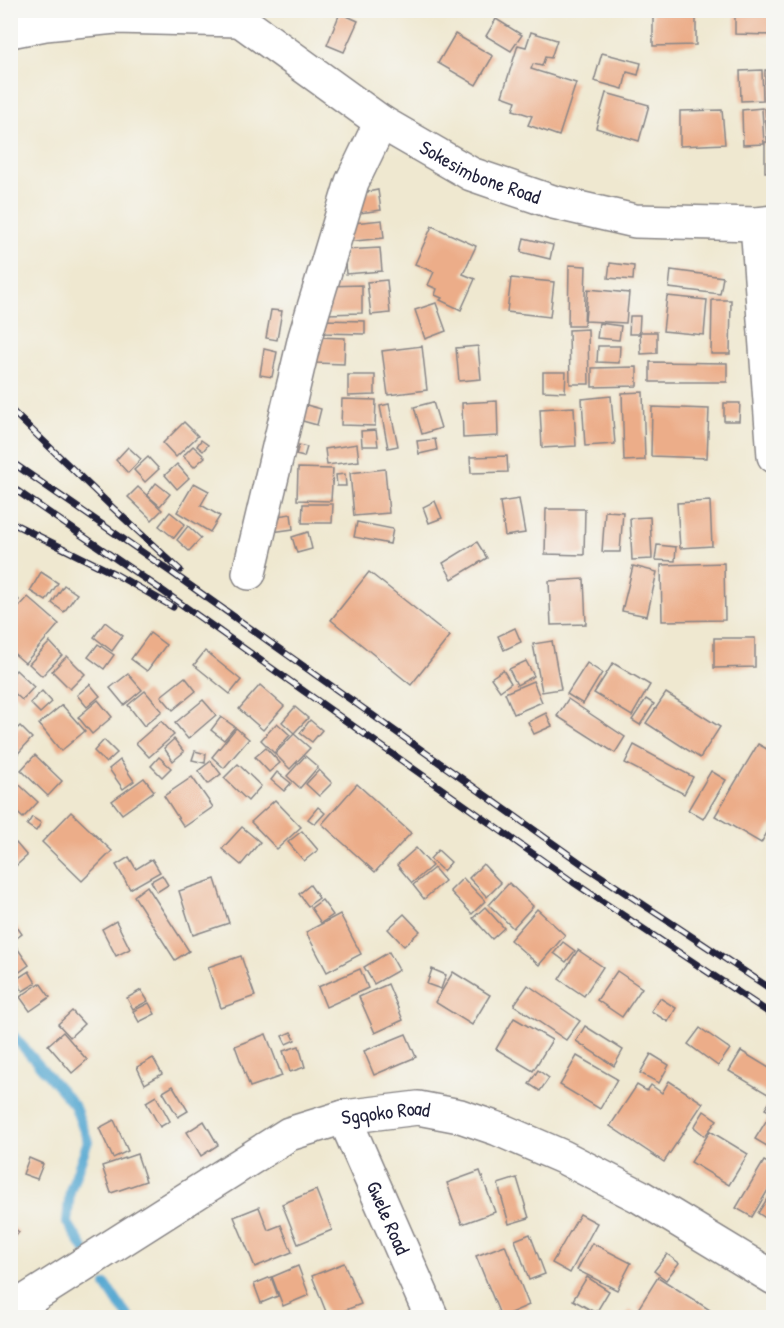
<svg xmlns="http://www.w3.org/2000/svg" width="784" height="1328" font-family="'Patrick Hand',sans-serif">
<style>
.lines{fill:none;stroke-linecap:round;stroke-linejoin:round}
.stream{stroke:#57a8d1;stroke-width:10}
.building{fill:#ecad89}
.minor-casing{stroke:#888586;stroke-width:36}
.minor{stroke:#fff;stroke-width:33}
.rail-casing{stroke:#22223b;stroke-width:7}
.rail{stroke:#f6f6f2;stroke-width:4.5;stroke-dasharray:14;stroke-linecap:butt}
.labels{text-anchor:middle;stroke-width:6;stroke-linejoin:round;paint-order:stroke}
.street-label{font-size:20px;fill:#22223b;stroke:#f6f6f2}
</style>
<rect width="100%" height="100%" fill="#f6f6f2"/>
<filter id="ink" filterUnits="userSpaceOnUse"><feTurbulence type="fractalNoise" baseFrequency=".0167" numOctaves="2"/><feDisplacementMap in="SourceGraphic" scale="12" xChannelSelector="R" yChannelSelector="G"/><feConvolveMatrix kernelMatrix="1 2 1 2 8 2 1 2 1" color-interpolation-filters="sRGB"/></filter>
<filter id="wash" filterUnits="userSpaceOnUse"><feTurbulence type="fractalNoise" baseFrequency=".008" numOctaves="4" result="noise"/><feDisplacementMap in="SourceGraphic" scale="24" xChannelSelector="R" yChannelSelector="G"/><feGaussianBlur stdDeviation="1.35" result="paint"/><feColorMatrix in="noise" values="0 0 0 0 0 0 0 0 0 0 0 0 0 0 0 0 0 1.4 0 .05"/><feComposite in="paint" operator="in"/></filter>
<g filter="url(#wash)">
<rect width="100%" height="100%" fill="#efe8d0"/>
<g class="lines">
<g class="stream">
<path d="M10 1032 74 1105 88 1141 70 1191 67 1222 84 1249"/>
<path d="M106 1285 120 1306 130 1318"/>
</g>
</g>
<g id="blocks">
<g class="building">
<path d="M653 10H696V45L653 46Z"/>
<path d="M735 10H774V35L735 34Z"/>
<path d="M340 13 358 21 344 52 327 45Z"/>
<path d="M496 19 522 35 511 51 486 36Z"/>
<path d="M531 32 557 40 551 58 545 57 542 66 533 64 531 69 576 83 559 136 528 125 532 116 513 110 516 101 502 96 518 45 526 47Z"/>
<path d="M455 34 493 56 476 85 438 63Z"/>
<path d="M602 53 641 63 638 75 627 72 623 89 594 81Z"/>
<path d="M762 70 763 100 741 101 740 71Z"/>
<rect x="765" y="70" width="9" height="30"/>
<path d="M606 93 649 105 639 141 596 128Z"/>
<path d="M774 107V140H767L765 108Z"/>
<path d="M762 108 764 144 743 145 742 110Z"/>
<path d="M722 110 725 144 680 146V111Z"/>
<rect x="765" y="142" width="9" height="30"/>
<path d="M378 190 381 210 360 213 357 194Z"/>
<path d="M382 220 384 238 346 242 344 224Z"/>
<path d="M432 226 476 246 463 274 475 279 461 310 440 300 442 298 435 295 437 289 428 285 434 272 415 264Z"/>
<path d="M524 238 553 245 550 259 521 252Z"/>
<path d="M380 248 382 271 346 274 344 250Z"/>
<path d="M610 263 634 266 633 280 608 278Z"/>
<path d="M569 265 586 266 584 326H568Z"/>
<path d="M671 270 723 277 720 294 669 288Z"/>
<path d="M511 278 554 282 550 317 507 312Z"/>
<path d="M387 280 390 313 371 315 367 282Z"/>
<path d="M362 285V313L327 314V286Z"/>
<path d="M588 289 629 293 626 323 585 321Z"/>
<path d="M667 296 707 300 704 335 663 331Z"/>
<path d="M712 300H731L730 354H711Z"/>
<path d="M436 303 446 331 425 339 415 310Z"/>
<path d="M271 310 282 311 277 340 266 338Z"/>
<path d="M630 316H640L639 334H629Z"/>
<path d="M322 320 365 321V334L322 333Z"/>
<path d="M599 323 621 326 619 340 597 338Z"/>
<path d="M588 329 589 384H570L569 330Z"/>
<path d="M640 332H657V353L641 354Z"/>
<path d="M316 337 345 338 344 364 315 363Z"/>
<path d="M422 346 427 390 388 395 382 351Z"/>
<path d="M478 346 481 379 459 381 456 348Z"/>
<path d="M598 346H620L619 363 597 362Z"/>
<path d="M264 349 277 352 272 377 260 375Z"/>
<path d="M650 362 727 363V382H650Z"/>
<path d="M637 367V386L592 387V368Z"/>
<path d="M543 372H566L565 392 543 391Z"/>
<path d="M348 375H375V395L348 396Z"/>
<path d="M643 392 645 460 624 461 622 393Z"/>
<path d="M611 396 615 444 585 446 582 399Z"/>
<path d="M342 399 376 400 375 426 341 425Z"/>
<path d="M497 401 498 436 463 438 462 403Z"/>
<path d="M433 402 441 428 422 434 414 407Z"/>
<path d="M724 403H740L739 421H724Z"/>
<path d="M303 404 321 409 317 425 299 420Z"/>
<path d="M389 404 398 446 388 448 380 406Z"/>
<path d="M574 407 576 446 542 448 540 409Z"/>
<path d="M652 407 709 409 707 458 651 456Z"/>
<path d="M184 422 198 436 176 457 163 443Z"/>
<path d="M376 430 378 446H362L361 431Z"/>
<path d="M435 439 437 450 419 454 417 441Z"/>
<path d="M201 440 208 445 203 451 197 446Z"/>
<path d="M357 444 359 461 327 465 325 449Z"/>
<path d="M299 445 307 447 304 457 296 455Z"/>
<path d="M193 446 205 457 194 467 183 456Z"/>
<path d="M128 447 141 459 128 473 116 460Z"/>
<path d="M507 456 508 472 471 473 470 457Z"/>
<path d="M148 457 159 469 145 482 134 470Z"/>
<path d="M177 464 189 478 177 489 165 475Z"/>
<path d="M298 468 333 469 331 501 297 500Z"/>
<path d="M385 469 389 513 354 516 350 473Z"/>
<path d="M345 474 346 486H337L336 475Z"/>
<path d="M156 483 170 494 160 506 147 495Z"/>
<path d="M194 483 209 491 201 505 220 516 210 532 177 512Z"/>
<path d="M138 487 162 510 152 520 128 497Z"/>
<path d="M519 499 525 533 505 536 500 502Z"/>
<path d="M435 501 442 518 429 523 423 507Z"/>
<path d="M710 501 712 546 680 548 677 503Z"/>
<path d="M303 504H333L332 523H302Z"/>
<path d="M546 509H585L584 555 545 554Z"/>
<path d="M605 511 623 512 620 552H602Z"/>
<path d="M170 512 185 524 174 538 159 526Z"/>
<path d="M291 514 293 529 272 532 270 517Z"/>
<path d="M650 517 652 559 632 560 630 518Z"/>
<path d="M357 522 393 529 390 544 354 537Z"/>
<path d="M188 526 201 538 189 551 177 540Z"/>
<path d="M308 532 312 549 297 553 292 537Z"/>
<path d="M477 542 487 558 452 579 443 563Z"/>
<path d="M657 545 676 547 675 561 655 560Z"/>
<path d="M724 563 725 620 662 621 661 565Z"/>
<path d="M633 566 657 572 647 616 622 611Z"/>
<path d="M41 572 58 583 46 601 30 591Z"/>
<path d="M369 572 450 636 411 685 331 620Z"/>
<path d="M584 579 586 624 551 625 549 581Z"/>
<path d="M64 585 77 594 64 612 52 603Z"/>
<path d="M10 591 19 600 10 609Z"/>
<path d="M28 597 59 624 25 663 10 650V617Z"/>
<path d="M105 622 123 636 112 651 94 637Z"/>
<path d="M515 628 521 642 504 650 498 636Z"/>
<path d="M150 633 166 645 147 671 131 659Z"/>
<path d="M714 638H755V667L714 668Z"/>
<path d="M552 641 561 689 542 692 533 644Z"/>
<path d="M50 642 62 655 42 676 29 664Z"/>
<path d="M98 644 114 655 104 669 88 657Z"/>
<path d="M205 651 241 680 230 694 194 665Z"/>
<path d="M67 656 85 674 70 689 52 671Z"/>
<path d="M526 661 534 676 517 685 509 669Z"/>
<path d="M587 663 602 673 583 704 567 694Z"/>
<path d="M613 663 650 685 632 716 594 693Z"/>
<path d="M16 670 34 687 22 700 10 689V677Z"/>
<path d="M503 670 511 683 500 691 491 678Z"/>
<path d="M128 674 142 690 124 705 110 688Z"/>
<path d="M185 677 196 691 173 710 161 696Z"/>
<path d="M533 681 542 702 514 714 505 693Z"/>
<path d="M90 684 100 696 87 707 77 695Z"/>
<path d="M260 685 284 706 263 730 239 709Z"/>
<path d="M42 691 52 702 40 713 30 703Z"/>
<path d="M145 691 162 711 144 726 128 705Z"/>
<path d="M666 693 720 727 700 758 646 723Z"/>
<path d="M568 699 625 737 615 753 557 716Z"/>
<path d="M646 699 654 704 640 725 632 720Z"/>
<path d="M98 700 112 717 92 734 78 717Z"/>
<path d="M203 700 216 715 188 739 175 723Z"/>
<path d="M62 705 85 731 61 751 39 724Z"/>
<path d="M295 707 308 718 294 733 282 722Z"/>
<path d="M546 713 552 726 534 734 528 722Z"/>
<path d="M221 717 235 727 224 740 211 730Z"/>
<path d="M310 720 322 730 312 742 300 733Z"/>
<path d="M161 721 174 735 149 757 136 743Z"/>
<path d="M277 723 290 735 274 753 261 740Z"/>
<path d="M20 726 32 738 12 760 10 735Z"/>
<path d="M236 728 249 739 224 768 212 757Z"/>
<path d="M294 734 310 748 290 769 275 754Z"/>
<path d="M174 739 184 752 173 761 164 748Z"/>
<path d="M104 740 117 753 106 763 94 751Z"/>
<path d="M758 744 774 753V821L761 843 715 816Z"/>
<path d="M634 745 693 777 684 794 625 763Z"/>
<path d="M266 748 280 763 269 772 255 757Z"/>
<path d="M195 751 206 754 205 763 192 760Z"/>
<path d="M35 755 62 781 48 796 21 770Z"/>
<path d="M305 756 318 767 300 788 287 776Z"/>
<path d="M159 757 171 768 162 777 151 766Z"/>
<path d="M120 760 134 781 123 789 109 769Z"/>
<path d="M211 761 221 774 208 784 198 771Z"/>
<path d="M238 764 261 786 248 801 224 778Z"/>
<path d="M319 770 332 783 319 796 306 784Z"/>
<path d="M711 771 726 780 703 819 688 810Z"/>
<path d="M277 772 291 783 284 791 271 780Z"/>
<path d="M10 776 38 802 23 818 10 806Z"/>
<path d="M192 777 213 807 184 827 164 796Z"/>
<path d="M144 778 154 791 122 814 112 801Z"/>
<path d="M357 784 411 833 375 872 322 824Z"/>
<path d="M275 800 301 827 277 849 251 822Z"/>
<path d="M318 807 325 813 315 824 308 819Z"/>
<path d="M71 812 112 851 82 881 42 842Z"/>
<path d="M32 817 41 823 36 831 27 825Z"/>
<path d="M242 827 260 842 241 865 222 849Z"/>
<path d="M302 831 318 850 304 861 288 842Z"/>
<path d="M16 843 27 856 10 871V848Z"/>
<path d="M416 848 432 866 412 883 397 865Z"/>
<path d="M438 850 451 862 443 871 430 859Z"/>
<path d="M129 857 136 869 152 859 160 872 130 889 116 865Z"/>
<path d="M483 864 501 883 487 897 469 878Z"/>
<path d="M434 868 445 881 424 899 413 885Z"/>
<path d="M162 875 168 885 157 892 151 881Z"/>
<path d="M463 878 485 901 472 914 450 891Z"/>
<path d="M215 879 229 923 193 935 179 891Z"/>
<path d="M509 883 533 906 513 928 489 905Z"/>
<path d="M310 885 319 898 308 906 299 894Z"/>
<path d="M147 886 189 951 175 960 134 896Z"/>
<path d="M322 900 333 915 321 923 311 908Z"/>
<path d="M485 907 504 928 492 939 473 918Z"/>
<path d="M537 909 565 935 539 965 510 940Z"/>
<path d="M340 914 361 954 327 972 306 932Z"/>
<path d="M404 914 420 931 404 946 388 929Z"/>
<path d="M12 920 22 934 10 943V922Z"/>
<path d="M116 921 130 949 116 956 102 929Z"/>
<path d="M563 942 575 951 566 962 554 953Z"/>
<path d="M15 945 29 965 14 976 10 972V948Z"/>
<path d="M578 950 603 967 584 996 559 979Z"/>
<path d="M389 952 399 970 374 984 364 967Z"/>
<path d="M241 956 255 996 221 1008 208 967Z"/>
<path d="M360 969 368 988 326 1007 318 987Z"/>
<path d="M432 969 446 975 441 989 427 984Z"/>
<path d="M29 971 36 983 23 991 15 980Z"/>
<path d="M617 971 642 988 622 1017 597 1000Z"/>
<path d="M453 972 490 995 472 1025 435 1002Z"/>
<path d="M40 983 50 997 30 1011 20 997Z"/>
<path d="M388 984 403 1020 375 1033 359 997Z"/>
<path d="M528 985 580 1021 566 1040 514 1005Z"/>
<path d="M141 990 148 1001 133 1009 127 998Z"/>
<path d="M660 998 676 1008 668 1022 651 1011Z"/>
<path d="M149 1003 155 1014 139 1022 133 1011Z"/>
<path d="M72 1011 84 1024 70 1037 58 1024Z"/>
<path d="M514 1018 552 1040 533 1071 496 1049Z"/>
<path d="M585 1026 623 1050 614 1066 576 1041Z"/>
<path d="M700 1028 730 1049 718 1066 688 1044Z"/>
<path d="M63 1032 87 1060 72 1073 48 1045Z"/>
<path d="M291 1032 295 1040 286 1044 282 1036Z"/>
<path d="M266 1034 282 1076 250 1087 235 1046Z"/>
<path d="M406 1034 416 1057 374 1075 364 1051Z"/>
<path d="M299 1046 305 1067 290 1072 283 1051Z"/>
<path d="M741 1051 774 1071V1114L765 1109 773 1097 729 1071Z"/>
<path d="M651 1054 669 1065 659 1083 640 1073Z"/>
<path d="M577 1056 617 1079 600 1109 560 1085Z"/>
<path d="M153 1058 162 1074 145 1084 137 1067Z"/>
<path d="M538 1070 549 1078 540 1091 529 1084Z"/>
<path d="M669 1081 703 1103 664 1162 610 1126 637 1085 647 1091 651 1085 662 1093Z"/>
<path d="M173 1086 188 1111 178 1117 163 1092Z"/>
<path d="M156 1096 170 1121 160 1127 146 1102Z"/>
<path d="M704 1111 717 1120 705 1136 694 1127Z"/>
<path d="M768 1118 774 1122V1146L772 1149 755 1139Z"/>
<path d="M114 1120 128 1151 113 1158 99 1128Z"/>
<path d="M204 1121 218 1145 201 1156 187 1132Z"/>
<path d="M710 1131 748 1154 729 1185 691 1162Z"/>
<path d="M137 1154 146 1181 111 1193 102 1166Z"/>
<path d="M29 1158 43 1164 37 1179 23 1174Z"/>
<path d="M764 1161 774 1166V1180L752 1217 736 1208Z"/>
<path d="M480 1171 495 1212 462 1224 447 1183Z"/>
<path d="M517 1178 529 1218 509 1224 498 1184Z"/>
<path d="M774 1188V1231L770 1228 773 1223 758 1213Z"/>
<path d="M316 1190 332 1230 298 1244 282 1204Z"/>
<path d="M259 1207 268 1230 281 1225 292 1252 255 1267 234 1217Z"/>
<path d="M580 1214 597 1223 570 1273 552 1263Z"/>
<path d="M10 1225 19 1232 10 1243Z"/>
<path d="M530 1234 545 1274 529 1280 515 1240Z"/>
<path d="M592 1243 631 1263 617 1290 577 1270Z"/>
<path d="M505 1245 529 1305 501 1317 476 1256Z"/>
<path d="M667 1254 679 1263 666 1280 654 1271Z"/>
<path d="M344 1263 361 1304 328 1317 312 1276Z"/>
<path d="M298 1266 309 1295 283 1306 272 1277Z"/>
<path d="M271 1277 278 1296 261 1303 254 1284Z"/>
<path d="M587 1277 609 1291 596 1313 573 1300Z"/>
<path d="M658 1277 710 1310 705 1318H651L638 1309Z"/>
<path d="M629 1310 642 1318H625Z"/>
</g>
</g>
</g>
<g filter="url(#ink)">
<use href="#blocks" fill-opacity="0" stroke="#888586" stroke-width="1.5"/>
<g class="lines">
<defs>
<g id="minor">
<path id="s1" d="M226 10 381 122 471 174 553 202 635 221 757 224 774 222"/>
<path d="M10 31 45 24 115 17 239 20"/>
<path d="M757 224 774 456"/>
<path d="M249 573 305 337 352 182 381 122"/>
<path id="s2" d="M344 1117 432 1318"/>
<path id="s3" d="M10 1311 289 1134 344 1117 418 1108 460 1116 498 1129 563 1157 639 1196 774 1278"/>
</g>
</defs>
<use href="#minor" class="minor-casing"/>
<use href="#minor" class="minor"/>
<defs>
<g id="rail">
<path d="M10 409 113 508 180 570"/>
<path d="M10 461 171 572 585 866 774 991"/>
<path d="M10 486 160 589 573 882 774 1016"/>
<path d="M10 522 115 574 173 607"/>
</g>
</defs>
<use href="#rail" class="rail-casing"/>
<use href="#rail" class="rail"/>
</g>
</g>
<g class="labels">
<g class="street-label">
<text dy="7" stroke="none"><textPath href="#s1" startOffset="303">Sokesimbone Road</textPath></text>
<text dy="7" stroke="none"><textPath href="#s3" startOffset="430">Sgqoko Road</textPath></text>
<text dy="7" stroke="none"><textPath href="#s2" startOffset="110">Gwele Road</textPath></text>
</g>
</g>
<rect width="784" height="1328" fill="none" stroke="#f6f6f2" stroke-width="36"/>
</svg>
